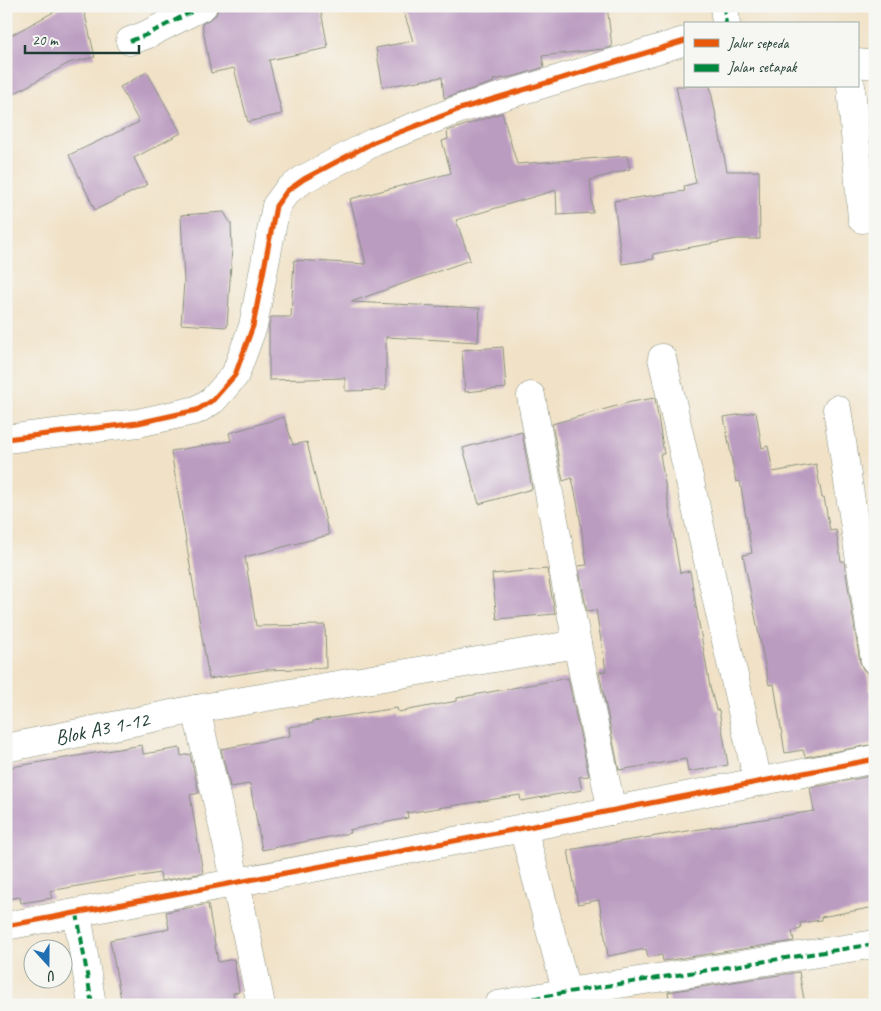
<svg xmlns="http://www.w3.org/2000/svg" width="881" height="1011" font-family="Caveat,sans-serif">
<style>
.building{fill:#bb9cc1}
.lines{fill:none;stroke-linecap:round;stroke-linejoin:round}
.minor-casing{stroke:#88907e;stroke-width:29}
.minor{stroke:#fff;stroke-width:28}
.quiet{stroke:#00873e;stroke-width:4;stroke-dasharray:8 4;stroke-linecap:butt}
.cycleway-casing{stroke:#f6f6f2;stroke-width:8}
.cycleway{stroke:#e8590c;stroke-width:5}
.labels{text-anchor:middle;stroke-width:4;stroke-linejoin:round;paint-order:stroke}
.street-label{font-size:21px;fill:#1f3d34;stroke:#f6f6f2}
</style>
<rect width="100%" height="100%" fill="#f6f6f2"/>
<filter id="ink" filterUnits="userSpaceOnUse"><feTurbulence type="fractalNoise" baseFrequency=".02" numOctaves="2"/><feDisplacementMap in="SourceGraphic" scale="10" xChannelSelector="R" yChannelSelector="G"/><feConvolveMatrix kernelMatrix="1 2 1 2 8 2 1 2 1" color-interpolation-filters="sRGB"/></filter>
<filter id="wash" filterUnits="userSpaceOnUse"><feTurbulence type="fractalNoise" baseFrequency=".0096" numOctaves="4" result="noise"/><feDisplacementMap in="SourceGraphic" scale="20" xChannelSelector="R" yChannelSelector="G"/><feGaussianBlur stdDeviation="1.12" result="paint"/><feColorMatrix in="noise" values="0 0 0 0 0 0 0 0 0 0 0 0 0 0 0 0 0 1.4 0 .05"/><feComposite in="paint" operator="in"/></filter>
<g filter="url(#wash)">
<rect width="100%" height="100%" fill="#f1e2c7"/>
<g id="blocks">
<g class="building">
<path d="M68 6H83L95 57 69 63 6 98V38L61 8Z"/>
<path d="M219 6H320L328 48 269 60 282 114 248 122 234 68 211 73 202 24 216 15Z"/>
<path d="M402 6H607L612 47 603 49 542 56 544 67 516 76 493 80 494 82 444 98 442 77 383 87 376 48 413 41Z"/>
<path d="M147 72 181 133 134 158 147 185 95 210 69 155 139 122 120 87Z"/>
<path d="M676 86H710L727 171H759L760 239H737L653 254 654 259 622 264 614 201 685 191 684 186 696 183Z"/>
<path d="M502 113 517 164 627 156 630 169 590 180 593 213 557 215 556 190 456 220 470 260 351 302 480 308 478 342 386 337V390L345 391V378L269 380V326L271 317H291L294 260 366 264 350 199 451 173 442 141 448 139 447 131Z"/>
<path d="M224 212 231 224 232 248 227 327 181 324 184 282 181 215Z"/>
<path d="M503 347 506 388 465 392 462 350Z"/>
<path d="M655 398 664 454H660L680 573 690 571 710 687 716 710H719L728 765 688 772 686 759 619 770 599 672 606 671 596 610 587 611 578 566 587 565 578 506 572 478 563 481 552 424 631 402Z"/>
<path d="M756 412 762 448 768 446 773 472 816 464 822 498 824 497 830 531 836 530 841 561H844L860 662 863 669 867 673 871 699H870L875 726V744L805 757 803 750 785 753 774 684 769 685 743 555 752 553 740 481 736 482 724 417Z"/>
<path d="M284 417 293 445 307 442 329 535 245 557 256 626 325 625 326 668 266 670 209 679 171 451 231 441 229 433Z"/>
<path d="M522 432 532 489 479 504 463 448Z"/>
<path d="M547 569 555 614 497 619 492 574Z"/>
<path d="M568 678 589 776 579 777 582 790 521 801 520 795 407 813 408 818 349 830 350 833 262 850 250 784 230 787 221 749 290 736 289 727 313 723V721L397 708 398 712 457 701V698L479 694Z"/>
<path d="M142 745 143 754 180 748 181 756 190 754 199 793 190 795 203 873 161 881 160 873 123 879V878L50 891 52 898 21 903 20 897 6 899V768Z"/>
<path d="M875 775V907L821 917V920L800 923 801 929 792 931 794 941 663 961 662 955 648 957 646 949 608 956 599 900 578 904 568 850 814 811 810 788Z"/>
<path d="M208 904 218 962 234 959 239 992 233 993 235 1005H122L110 940 169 929 166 912Z"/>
<path d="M799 972 805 1005H670L668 992Z"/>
</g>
</g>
</g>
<g filter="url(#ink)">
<use href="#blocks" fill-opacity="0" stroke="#88907e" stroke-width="1"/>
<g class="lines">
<defs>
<g id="minor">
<path d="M724 6 726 24"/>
<path d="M130 41 146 35 203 6"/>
<path d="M857 63 875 65"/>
<path d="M851 86 862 219"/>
<path d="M662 358 758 782"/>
<path d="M531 396 577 644 612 811"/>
<path d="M837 409 875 660"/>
<path d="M6 439 138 423 197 410 213 400 235 375 253 326 276 206 287 191 304 179 374 142 460 109 685 41"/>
<path d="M196 709 236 883 261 1005"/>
<path id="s1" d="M6 748 196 709 577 644"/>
<path d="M523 828 570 1005"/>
<path d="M77 913 92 1005"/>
<path d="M6 926 523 828 875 759"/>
<path d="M498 1005 568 992 875 944"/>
</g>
</defs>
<use href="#minor" class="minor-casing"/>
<use href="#minor" class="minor"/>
<g class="quiet">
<path d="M724 6 726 24"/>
<path d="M130 41 146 35 203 6"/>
<path d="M77 913 92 1005"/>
<path d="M498 1005 568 992 875 944"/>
</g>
<defs>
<g id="cycleway">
<path d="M6 439 138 423 197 410 213 400 235 375 253 326 276 206 287 191 304 179 374 142 460 109 685 41"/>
<path d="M6 926 523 828 875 759"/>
</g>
</defs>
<use href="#cycleway" class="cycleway-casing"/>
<use href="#cycleway" class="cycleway"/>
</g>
</g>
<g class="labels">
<g class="street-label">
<text dy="7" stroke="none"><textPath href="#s1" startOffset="98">Blok A3 1-12</textPath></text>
</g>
</g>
<rect width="881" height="1011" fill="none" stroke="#f6f6f2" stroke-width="25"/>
<rect x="684" y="22" width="175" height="65" fill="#f6f6f2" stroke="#a0aca6"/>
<rect x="694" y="39" width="25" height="8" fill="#e8590c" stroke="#a0aca6"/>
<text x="728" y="48" font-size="15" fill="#1f3d34">Jalur sepeda</text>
<rect x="694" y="64" width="25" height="8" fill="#00873e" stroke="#a0aca6"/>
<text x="728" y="72" font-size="15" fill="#1f3d34">Jalan setapak</text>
<g transform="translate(48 964) rotate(159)"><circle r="24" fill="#f6f6f2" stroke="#a0aca6"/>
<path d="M0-4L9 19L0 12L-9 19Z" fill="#1f6fb2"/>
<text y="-8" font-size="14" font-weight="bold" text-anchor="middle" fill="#1f3d34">U</text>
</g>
<path d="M25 45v8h114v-8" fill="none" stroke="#1f3d34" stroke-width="2.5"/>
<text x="32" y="45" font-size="15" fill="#1f3d34" stroke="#f6f6f2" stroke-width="4" paint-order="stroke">20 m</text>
</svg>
